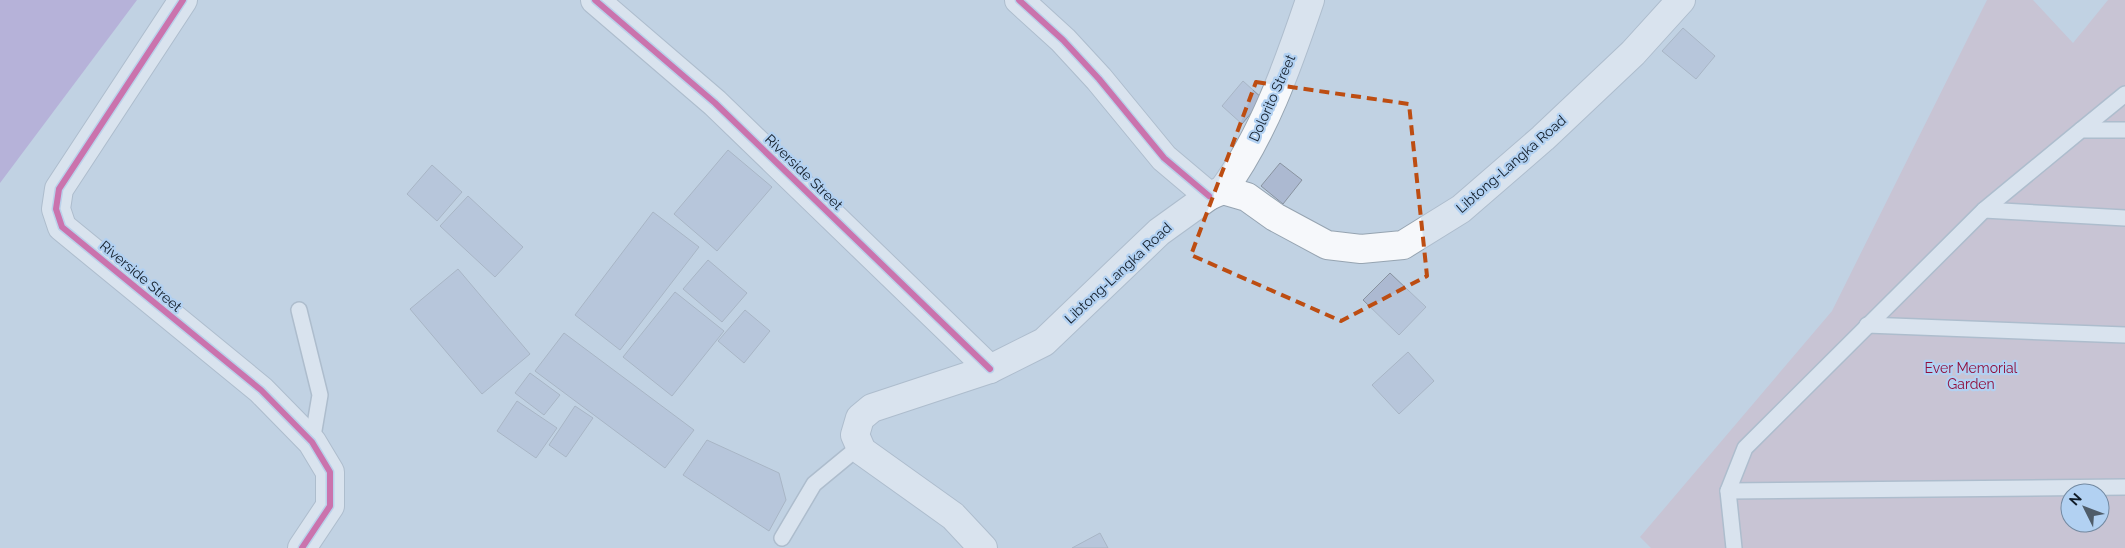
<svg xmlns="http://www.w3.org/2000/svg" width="2125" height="548" font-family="Raleway,sans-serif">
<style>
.green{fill:#d0b3c0;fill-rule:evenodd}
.water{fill:#a88dcc}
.building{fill:#acb9d1;stroke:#8993a0}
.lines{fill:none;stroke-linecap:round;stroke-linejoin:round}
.lane-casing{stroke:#96a4b1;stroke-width:18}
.street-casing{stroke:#96a4b1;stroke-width:30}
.secondary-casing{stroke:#96a4b1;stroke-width:30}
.lane{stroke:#f6f8fb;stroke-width:15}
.street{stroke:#f6f8fb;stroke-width:28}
.secondary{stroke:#f6f8fb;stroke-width:28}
.cycleway-casing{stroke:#b2d1f2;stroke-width:9}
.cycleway{stroke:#d6006c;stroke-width:6}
.marked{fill:none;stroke:#bd4d12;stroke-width:4;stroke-dasharray:10 6;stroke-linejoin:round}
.labels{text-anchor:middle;stroke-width:4.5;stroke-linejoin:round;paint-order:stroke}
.street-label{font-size:14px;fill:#111c28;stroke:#b2d1f2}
.park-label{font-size:14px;fill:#900e3b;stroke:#b2d1f2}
</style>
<rect width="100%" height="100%" fill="#c1d2e3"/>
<path class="green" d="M1987 0H2033L2073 43 2108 0H2125V548H1651L1640 537 1832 311ZM2070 493H2100V523H2070Z"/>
<path class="water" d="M0 0H137L0 183Z"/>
<g class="building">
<path d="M1683 28 1715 56 1696 79 1662 51Z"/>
<path d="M1243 81 1263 99 1242 124 1222 106Z"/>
<path d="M728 150 772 187 717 251 674 214Z"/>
<path d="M1280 163 1302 180 1283 204 1261 186Z"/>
<path d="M432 165 462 192 437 221 407 194Z"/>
<path d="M468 196 523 247 495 277 440 226Z"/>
<path d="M653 212 699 247 620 350 575 315Z"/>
<path d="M708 260 747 293 722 322 683 289Z"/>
<path d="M458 269 530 354 482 394 410 309Z"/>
<path d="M1390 273 1426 307 1399 335 1363 300Z"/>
<path d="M675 292 724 331 672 396 623 357Z"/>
<path d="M745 310 770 331 744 363 718 341Z"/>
<path d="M564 333 694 430 665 468 535 371Z"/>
<path d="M1408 352 1434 381 1399 414 1372 385Z"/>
<path d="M530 373 560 395 544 415 515 393Z"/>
<path d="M517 401 557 428 536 458 497 431Z"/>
<path d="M575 406 593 418 566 457 549 445Z"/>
<path d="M707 440 779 473 786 500 769 531 683 475Z"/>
<path d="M1100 533 1108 548H1072Z"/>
</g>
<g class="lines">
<defs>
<g id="lane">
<path d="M2081 130 2125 94"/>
<path d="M1984 210 2125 218"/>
<path d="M299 310 320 395 312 442"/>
<path d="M1867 325 2125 335"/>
<path d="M1728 491 2125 487"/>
<path d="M782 538 814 484 860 446"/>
<path d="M1734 548 1728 491 1745 448 1984 210 2081 130H2125"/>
</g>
<g id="street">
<path d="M183 0 59 189 56 209 62 227 261 390 312 442 330 472V506L302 548"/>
<path d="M595 0 715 103 990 369"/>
<path d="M1019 0 1063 40 1099 79 1164 158 1209 196"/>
<path d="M1223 190C1264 134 1288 65 1310 0"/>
</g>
<path id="secondary" d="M983 548 953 516 862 451 855 435 860 418 872 408 990 369 1044 342 1159 232 1209 196 1223 190 1247 197 1275 217 1327 245 1361 249 1403 245 1461 209 1543 138 1633 53 1681 0"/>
</defs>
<use href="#lane" class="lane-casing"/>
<use href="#street" class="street-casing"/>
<use href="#secondary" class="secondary-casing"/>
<use href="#lane" class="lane"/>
<use href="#street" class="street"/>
<use href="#secondary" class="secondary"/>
<defs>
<g id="cycleway">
<path d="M183 0 59 189 56 209 62 227 261 390 312 442 330 472V506L302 548"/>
<path d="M595 0 715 103 990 369"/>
<path d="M1019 0 1063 40 1099 79 1164 158 1209 196"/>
</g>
</defs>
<use href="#cycleway" class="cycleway-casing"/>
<use href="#cycleway" class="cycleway"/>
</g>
<path d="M0 0H2125V548H0ZM1256 82 1409 104 1427 276 1341 321 1191 255Z" fill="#c1d2e3" fill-opacity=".55" fill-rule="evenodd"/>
<path class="marked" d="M1256 82 1409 104 1427 276 1341 321 1191 255Z"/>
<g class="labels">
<g class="street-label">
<text transform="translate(1272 98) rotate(-66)" y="5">Dolorito Street</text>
<text transform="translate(1511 164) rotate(-41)" y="5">Libtong-Langka Road</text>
<text transform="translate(804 172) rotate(44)" y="5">Riverside Street</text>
<text transform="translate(1118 273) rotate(-43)" y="5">Libtong-Langka Road</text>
<text transform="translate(141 276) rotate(40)" y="5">Riverside Street</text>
</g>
<g class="park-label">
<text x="1971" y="373">Ever Memorial<tspan x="1971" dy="16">Garden</tspan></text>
</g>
</g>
<g transform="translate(2085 508) rotate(312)"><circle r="24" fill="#b2d1f2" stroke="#7289a1"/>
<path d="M0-4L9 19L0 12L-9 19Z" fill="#4f5c69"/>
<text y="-8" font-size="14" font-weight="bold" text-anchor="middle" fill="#111c28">N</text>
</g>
</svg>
